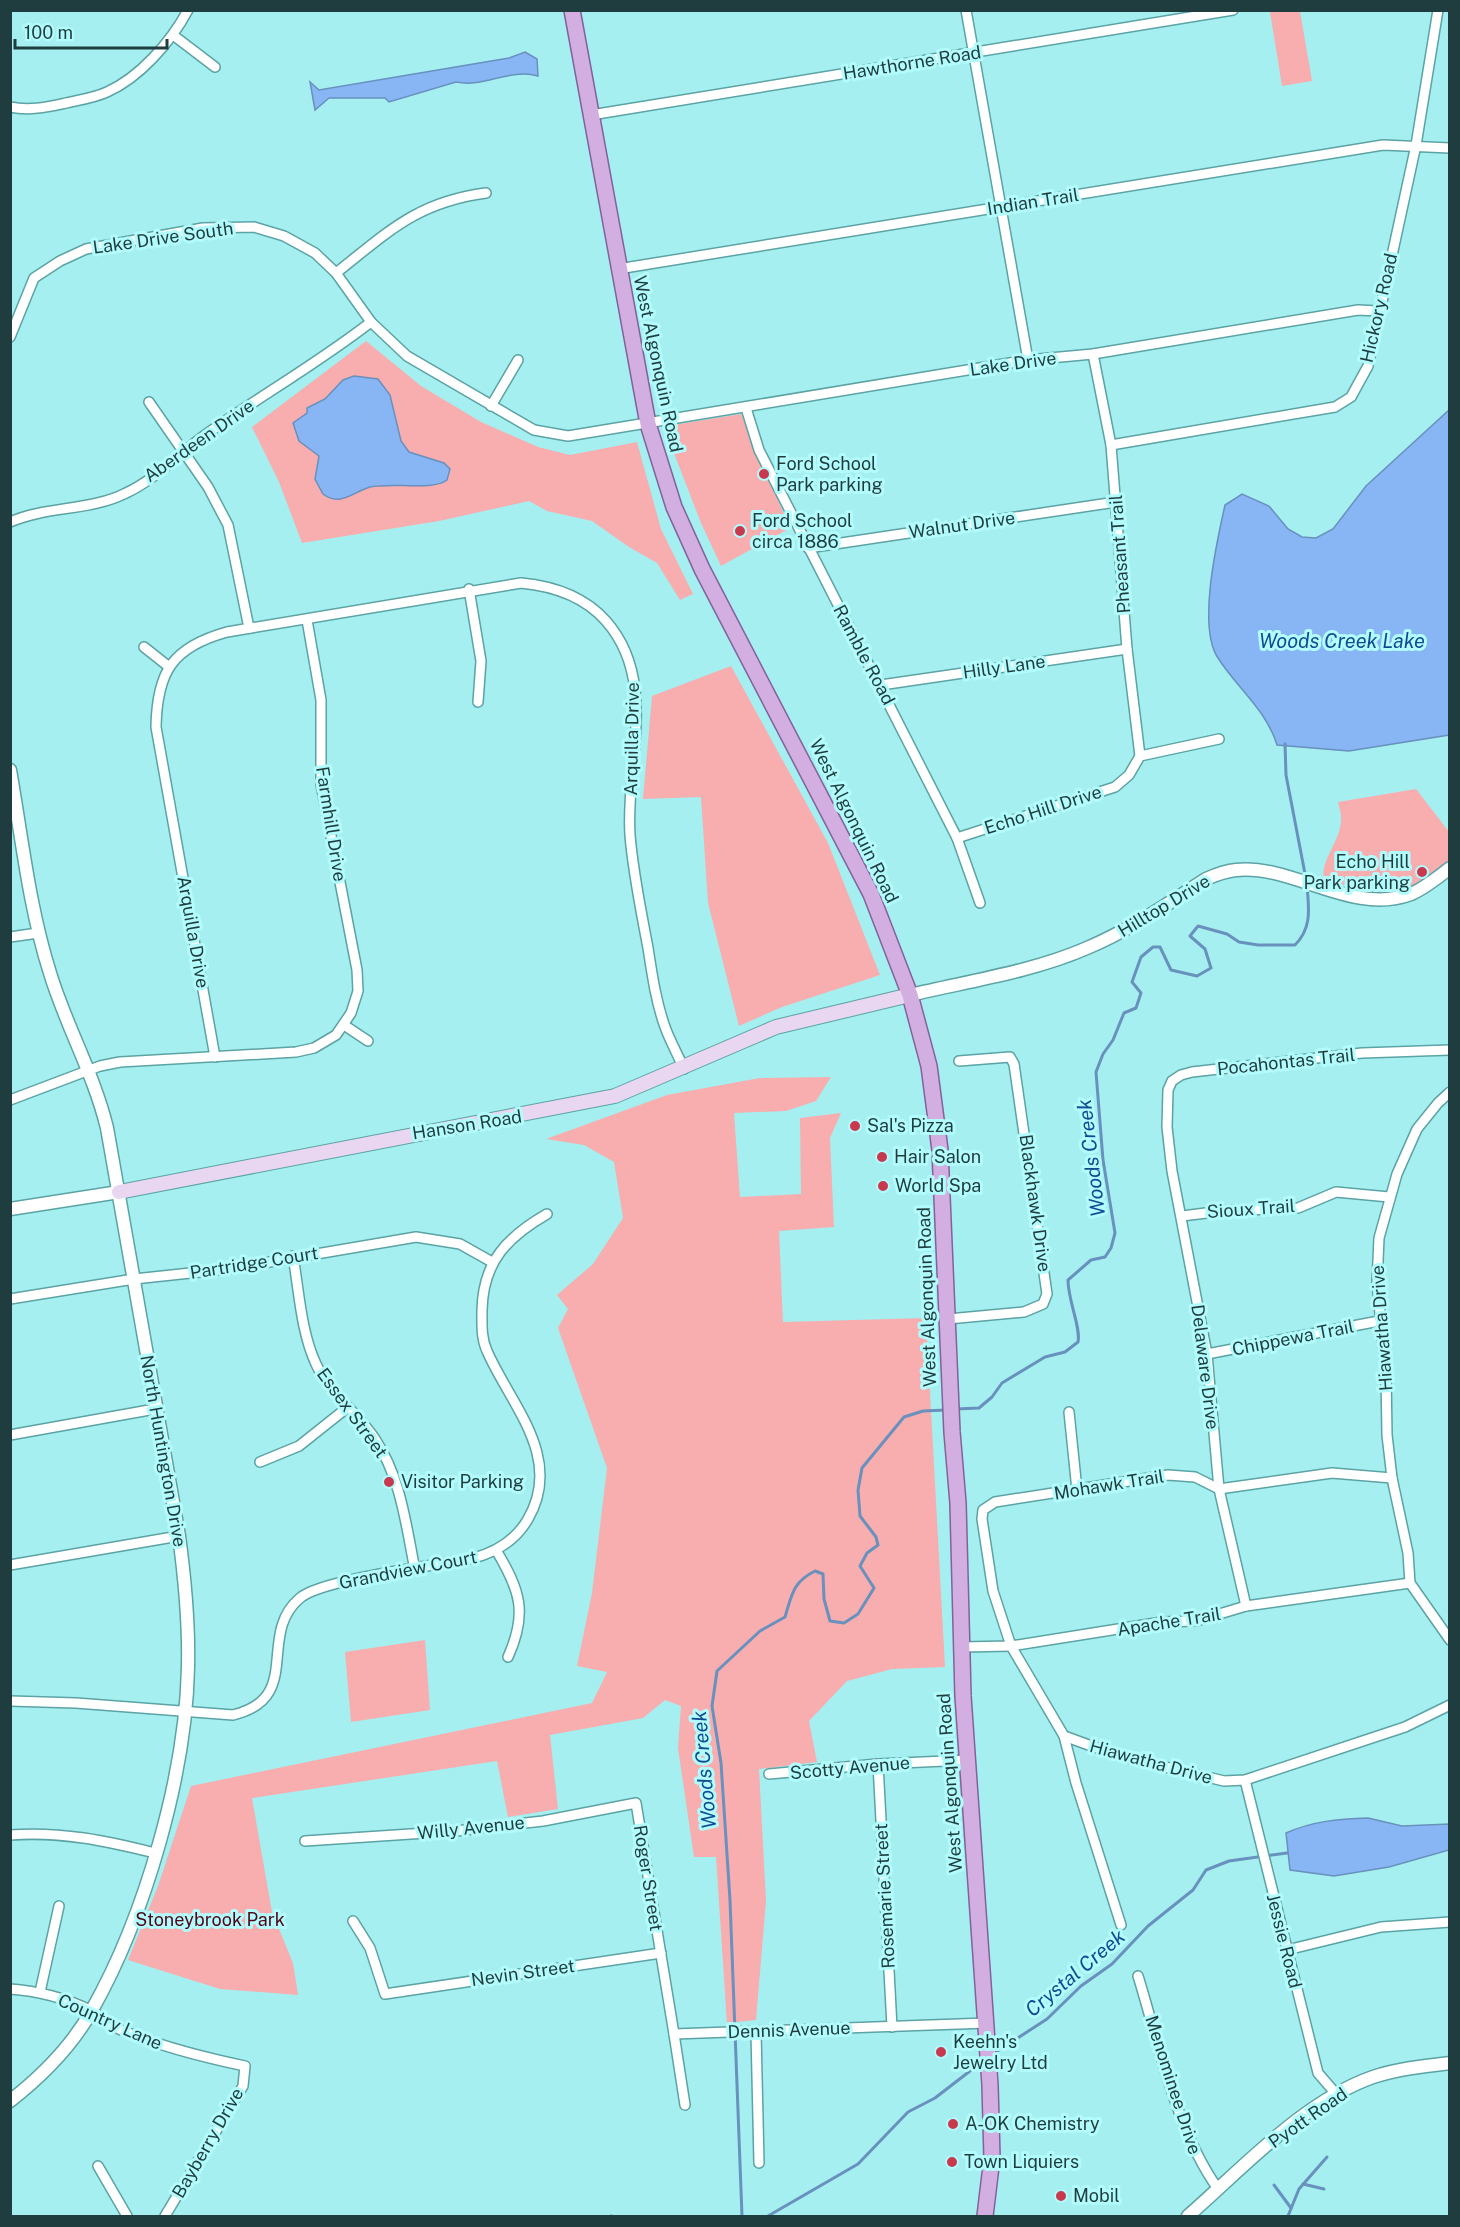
<svg xmlns="http://www.w3.org/2000/svg" width="1460" height="2227" font-family="'Public Sans',sans-serif">
<style>
.green{fill:#f8adaf}
.water{fill:#88b5f4;stroke:#6891bd;stroke-width:1.5}
.lines{fill:none;stroke-linecap:round;stroke-linejoin:round}
.stream{stroke:#6891bd;stroke-width:3}
.minor-casing{stroke:#5ba3a4;stroke-width:12}
.tertiary-casing{stroke:#5ba3a4;stroke-width:15}
.secondary-casing{stroke:#5ba3a4;stroke-width:16}
.primary-casing{stroke:#81639a;stroke-width:18}
.minor{stroke:#fff;stroke-width:9}
.tertiary{stroke:#fff;stroke-width:12}
.secondary{stroke:#e9d6f0;stroke-width:14}
.primary{stroke:#d3aee0;stroke-width:15}
.poi-dot{fill:#c9394e;stroke:#b3fcfd;stroke-width:2}
.labels{text-anchor:middle;stroke-width:6;stroke-linejoin:round;paint-order:stroke}
.street-label{font-size:18px;fill:#1f3d3e;stroke:#b3fcfd}
.poi-label{font-size:18px;fill:#1f3d3e;stroke:#b3fcfd;text-anchor:start}
.park-label{font-size:18px;fill:#520516;stroke:#b3fcfd}
.water-label{font-size:20px;font-style:italic;fill:#114b94;stroke:#b3fcfd}
</style>
<rect width="100%" height="100%" fill="#a6eff0"/>
<g class="green">
<path d="M1300 11 1312 81 1282 86 1270 12Z"/>
<path d="M366 341 421 386 481 422 538 447 570 455 637 442 661 529 693 594 680 600 657 563 629 547 592 521 547 511 529 501 439 521 302 543 279 482 252 427Z"/>
<path d="M741 414 790 528 721 566 701 523 667 435 673 425Z"/>
<path d="M731 666 828 843 880 975 782 1007 739 1026 708 903 701 797 643 799 652 696Z"/>
<path d="M1416 789 1449 832V861L1404 891 1373 892 1324 880C1320 860 1340 842 1341 821 1342 815 1339 807 1338 802Z"/>
<path d="M831 1077 816 1101 786 1111 734 1113 740 1197 801 1194 800 1118 841 1113 830 1138 834 1227 779 1231 783 1322 926 1318 945 1667 892 1669 847 1681 809 1721 817 1762 759 1769 766 1901 756 2020 727 2023 716 1857H694L678 1748 681 1706 665 1700 643 1718 550 1735 558 1809 508 1817 497 1761 252 1798 272 1912 293 1963 298 1995 220 1989 128 1960 158 1886 191 1786 592 1703 607 1672 577 1666 592 1593 607 1468 558 1328 568 1309 557 1295 593 1264 623 1218 614 1162 584 1145 546 1139 667 1095 760 1078Z"/>
<path d="M425 1640 430 1710 351 1722 345 1652Z"/>
</g>
<g class="water">
<path d="M525 52 537 59 538 76C509 68 485 88 456 82L389 102 385 98H329L315 110 310 82 319 90 509 58Z"/>
<path d="M354 376 378 379 390 395 401 441 409 452 444 463 450 469 447 480C433 491 391 482 370 487 353 492 340 507 323 494L315 479 319 456 299 441 293 423 307 413V408L325 399 343 380Z"/>
<path d="M1449 410V735L1349 751 1277 745C1266 709 1237 688 1218 658 1197 627 1217 541 1225 505L1242 494 1269 506 1288 529 1302 537 1316 538 1333 529 1366 486Z"/>
<path d="M1368 1818 1402 1826 1449 1824V1850L1389 1867 1334 1876 1290 1870 1286 1833C1313 1821 1338 1819 1368 1818Z"/>
</g>
<g class="lines">
<g class="stream">
<path d="M1285 744 1286 775 1306 879"/>
<path d="M956 1409 979 1408 992 1397 1002 1383 1045 1357 1065 1352 1078 1342C1081 1327 1068 1301 1068 1280L1091 1260 1105 1257 1111 1248 1115 1233 1103 1160 1096 1072 1103 1054 1113 1040 1124 1013 1136 1008 1141 993 1132 982 1141 957 1153 947H1160L1171 970 1197 976 1211 968 1205 949 1190 936 1198 926 1227 934 1239 942 1258 945H1295C1312 928 1309 909 1307 886"/>
<path d="M993 2054 1047 2019 1081 1986 1112 1964 1148 1926 1193 1890 1206 1870 1229 1861 1287 1853"/>
<path d="M1303 2184 1324 2189"/>
<path d="M1274 2185 1291 2208"/>
<path d="M611 2216H612"/>
<path d="M742 2216 730 1900 721 1763 712 1706 717 1671 760 1631 785 1617C792 1594 793 1582 815 1571L823 1574 824 1599 830 1621 844 1623 858 1614 874 1588 860 1566 867 1553 878 1545 876 1537 860 1516 858 1490 862 1468 904 1417 923 1411 946 1410"/>
<path d="M768 2216 858 2164 908 2112 935 2098 983 2061"/>
<path d="M1288 2216 1299 2189 1327 2157"/>
</g>
<defs>
<g id="minor">
<path d="M966 10 1028 360"/>
<path d="M173 35 215 67"/>
<path d="M10 107C30 111 47 107 66 103 79 100 94 98 107 92 139 78 171 42 188 10"/>
<path d="M591 115 1233 10"/>
<path d="M618 269 1383 145 1450 148"/>
<path d="M336 273C388 232 417 202 486 193"/>
<path d="M10 337 34 278 60 261 86 249 203 228 254 227 284 236 315 253 336 273 371 322 407 356 534 430 568 436 1028 360 1093 354 1358 310 1378 311"/>
<path d="M1093 354 1111 445 1127 649 1140 756"/>
<path d="M149 402 208 487 228 525 249 628"/>
<path d="M491 406 518 360"/>
<path d="M746 408 759 450 957 838 980 903"/>
<path d="M1111 445 1335 407 1351 397 1368 366 1416 145 1438 10"/>
<path d="M10 522C46 506 91 511 126 493 156 479 181 452 208 433 262 395 318 363 371 322"/>
<path d="M808 548 1116 502"/>
<path d="M469 589 481 661 478 702"/>
<path d="M144 647 168 666"/>
<path d="M881 685 1127 649"/>
<path d="M957 838 1115 787 1129 775 1140 756 1219 739"/>
<path d="M10 937 38 933"/>
<path d="M344 1025 368 1041"/>
<path d="M215 1057 156 727C157 671 173 647 227 632L521 583C553 586 584 596 606 621 659 681 625 764 630 835 633 873 641 910 648 948 652 974 656 1002 665 1027 670 1041 678 1055 684 1069"/>
<path d="M1450 1092 1438 1103 1417 1129 1397 1174 1379 1238 1377 1283 1386 1374 1387 1435 1392 1478 1408 1553 1410 1583 1450 1640"/>
<path d="M10 1100 100 1066 120 1062 296 1052 314 1048 336 1035 351 1013 358 991 357 970 321 784V700L307 620"/>
<path d="M1182 1216 1222 1211 1298 1208 1336 1192 1389 1197"/>
<path d="M293 1256C299 1291 301 1332 316 1364 329 1393 358 1413 375 1439 401 1478 406 1525 415 1570"/>
<path d="M10 1299 134 1279 228 1269 416 1237 460 1244 492 1262"/>
<path d="M948 1319 1024 1312 1043 1304 1047 1294 1014 1064 1010 1057 959 1061"/>
<path d="M1207 1354 1379 1321"/>
<path d="M1069 1412 1077 1490"/>
<path d="M10 1435 155 1409"/>
<path d="M260 1462 299 1446 348 1407"/>
<path d="M1392 1478 1332 1473 1219 1489 1195 1477 1168 1475 995 1502 983 1510 982 1519 993 1591 1011 1646 1064 1736 1119 1756 1224 1781 1245 1780 1405 1727 1450 1705"/>
<path d="M496 1550C520 1590 528 1613 508 1657"/>
<path d="M10 1565 179 1536"/>
<path d="M1246 1606 1219 1489 1207 1354 1172 1171 1167 1127 1168 1090 1172 1081 1181 1075 1192 1072 1362 1053 1450 1050"/>
<path d="M962 1647 1011 1646 1162 1622 1196 1621 1246 1606 1410 1583"/>
<path d="M10 1701 76 1703 233 1715C304 1698 256 1635 300 1598 322 1579 440 1565 474 1558 496 1552 516 1540 528 1519 564 1457 510 1404 487 1351 481 1338 482 1324 482 1310 483 1262 507 1237 547 1214"/>
<path d="M1064 1736 1076 1783 1121 1925"/>
<path d="M878 1764 892 2027"/>
<path d="M769 1774 878 1764 968 1760"/>
<path d="M1245 1780 1318 2073 1337 2095"/>
<path d="M10 1835C61 1831 107 1841 155 1853"/>
<path d="M305 1841 456 1831 543 1821 636 1803 674 2034 987 2023"/>
<path d="M353 1921 370 1948 385 1994 661 1953"/>
<path d="M1287 1950 1381 1927 1450 1922"/>
<path d="M1138 1976C1160 2047 1175 2128 1218 2189"/>
<path d="M10 1989C39 1991 65 1998 90 2010 101 2015 110 2025 121 2030 162 2047 202 2057 245 2066L243 2086 165 2216"/>
<path d="M40 1992 59 1906"/>
<path d="M756 2032 759 2163"/>
<path d="M674 2034 685 2105"/>
<path d="M98 2166 127 2216"/>
</g>
<g id="tertiary">
<path d="M10 770C22 838 29 907 50 973 66 1026 94 1074 107 1128L179 1536C185 1580 189 1623 188 1667 186 1775 145 1916 92 2010 72 2046 42 2076 10 2101"/>
<path d="M910 995C969 981 1032 972 1087 948 1130 930 1167 904 1206 879 1215 875 1225 871 1236 870 1294 864 1351 916 1411 894 1425 888 1438 877 1450 868"/>
<path d="M10 1209 119 1192"/>
<path d="M1188 2216C1242 2169 1304 2101 1373 2077 1397 2069 1424 2066 1450 2063"/>
</g>
<path id="secondary" d="M119 1192 615 1096 776 1027 910 995"/>
<path id="primary" d="M572 10 648 424 674 507 702 569 871 894 910 995 929 1066 940 1150 952 1432 958 1503 963 1696 990 2085 992 2158 985 2216"/>
</defs>
<use href="#minor" class="minor-casing"/>
<use href="#tertiary" class="tertiary-casing"/>
<use href="#secondary" class="secondary-casing"/>
<use href="#primary" class="primary-casing"/>
<use href="#minor" class="minor"/>
<use href="#tertiary" class="tertiary"/>
<use href="#secondary" class="secondary"/>
<use href="#primary" class="primary"/>
</g>
<g class="poi-dot">
<circle cx="764" cy="474" r="6"/>
<circle cx="740" cy="531" r="6"/>
<circle cx="1422" cy="872" r="6"/>
<circle cx="855" cy="1126" r="6"/>
<circle cx="882" cy="1157" r="6"/>
<circle cx="883" cy="1186" r="6"/>
<circle cx="389" cy="1482" r="6"/>
<circle cx="941" cy="2052" r="6"/>
<circle cx="953" cy="2124" r="6"/>
<circle cx="952" cy="2162" r="6"/>
<circle cx="1061" cy="2196" r="6"/>
</g>
<g class="labels">
<g class="street-label">
<text transform="translate(912 63) rotate(-9)" y="6">Hawthorne Road</text>
<text transform="translate(1033 202) rotate(-9)" y="6">Indian Trail</text>
<text transform="translate(163 238) rotate(-8)" y="6">Lake Drive South</text>
<text transform="translate(1379 308) rotate(-77)" y="6">Hickory Road</text>
<text transform="translate(658 364) rotate(78)" y="6">West Algonquin Road</text>
<text transform="translate(1013 364) rotate(-8)" y="6">Lake Drive</text>
<text transform="translate(199 441) rotate(-35)" y="6">Aberdeen Drive</text>
<text transform="translate(962 525) rotate(-8)" y="6">Walnut Drive</text>
<text transform="translate(1120 554) rotate(-94)" y="6">Pheasant Trail</text>
<text transform="translate(864 655) rotate(62)" y="6">Ramble Road</text>
<text transform="translate(1004 667) rotate(-8)" y="6">Hilly Lane</text>
<text transform="translate(632 739) rotate(-89)" y="6">Arquilla Drive</text>
<text transform="translate(1043 810) rotate(-18)" y="6">Echo Hill Drive</text>
<text transform="translate(854 821) rotate(64)" y="6">West Algonquin Road</text>
<text transform="translate(331 824) rotate(81)" y="6">Farmhill Drive</text>
<text transform="translate(1164 906) rotate(-31)" y="6">Hilltop Drive</text>
<text transform="translate(193 932) rotate(80)" y="6">Arquilla Drive</text>
<text transform="translate(1286 1062) rotate(-6)" y="6">Pocahontas Trail</text>
<text transform="translate(467 1125) rotate(-9)" y="6">Hanson Road</text>
<text transform="translate(1035 1203) rotate(82)" y="6">Blackhawk Drive</text>
<text transform="translate(1251 1209) rotate(-4)" y="6">Sioux Trail</text>
<text transform="translate(254 1263) rotate(-9)" y="6">Partridge Court</text>
<text transform="translate(927 1297) rotate(-92)" y="6">West Algonquin Road</text>
<text transform="translate(1382 1328) rotate(-94)" y="6">Hiawatha Drive</text>
<text transform="translate(1293 1338) rotate(-11)" y="6">Chippewa Trail</text>
<text transform="translate(1205 1367) rotate(83)" y="6">Delaware Drive</text>
<text transform="translate(352 1413) rotate(54)" y="6">Essex Street</text>
<text transform="translate(163 1451) rotate(80)" y="6">North Huntington Drive</text>
<text transform="translate(1109 1485) rotate(-9)" y="6">Mohawk Trail</text>
<text transform="translate(408 1570) rotate(-11)" y="6">Grandview Court</text>
<text transform="translate(1169 1622) rotate(-9)" y="6">Apache Trail</text>
<text transform="translate(1151 1762) rotate(15)" y="6">Hiawatha Drive</text>
<text transform="translate(850 1768) rotate(-5)" y="6">Scotty Avenue</text>
<text transform="translate(950 1783) rotate(-94)" y="6">West Algonquin Road</text>
<text transform="translate(471 1828) rotate(-6)" y="6">Willy Avenue</text>
<text transform="translate(648 1878) rotate(81)" y="6">Roger Street</text>
<text transform="translate(885 1896) rotate(-93)" y="6">Rosemarie Street</text>
<text transform="translate(1284 1941) rotate(76)" y="6">Jessie Road</text>
<text transform="translate(523 1973) rotate(-8)" y="6">Nevin Street</text>
<text transform="translate(110 2022) rotate(24)" y="6">Country Lane</text>
<text transform="translate(789 2030) rotate(-2)" y="6">Dennis Avenue</text>
<text transform="translate(1173 2085) rotate(72)" y="6">Menominee Drive</text>
<text transform="translate(1308 2118) rotate(-35)" y="6">Pyott Road</text>
<text transform="translate(208 2143) rotate(-60)" y="6">Bayberry Drive</text>
</g>
<g class="poi-label">
<text x="776" y="470">Ford School<tspan x="776" dy="21">Park parking</tspan></text>
<text x="752" y="527">Ford School<tspan x="752" dy="21">circa 1886</tspan></text>
<text x="1410" y="868" text-anchor="end">Echo Hill<tspan x="1410" dy="21">Park parking</tspan></text>
<text x="867" y="1132">Sal's Pizza</text>
<text x="894" y="1163">Hair Salon</text>
<text x="895" y="1192">World Spa</text>
<text x="401" y="1488">Visitor Parking</text>
<text x="953" y="2048">Keehn's<tspan x="953" dy="21">Jewelry Ltd</tspan></text>
<text x="965" y="2130">A-OK Chemistry</text>
<text x="964" y="2168">Town Liquiers</text>
<text x="1073" y="2202">Mobil</text>
</g>
<g class="park-label">
<text x="210" y="1926">Stoneybrook Park</text>
</g>
<g class="water-label">
<text x="1342" y="648">Woods Creek Lake</text>
<text transform="translate(1091 1158) rotate(-97)" y="7">Woods Creek</text>
<text transform="translate(704 1770) rotate(-95)" y="7">Woods Creek</text>
<text transform="translate(1075 1973) rotate(-40)" y="7">Crystal Creek</text>
</g>
</g>
<rect width="1460" height="2227" fill="none" stroke="#1f3d3e" stroke-width="24"/>
<path d="M15 39v9h152v-9" fill="none" stroke="#1f3d3e" stroke-width="3"/>
<text x="24" y="39" font-size="18" fill="#1f3d3e" stroke="#b3fcfd" stroke-width="4.5" paint-order="stroke">100 m</text>
</svg>
